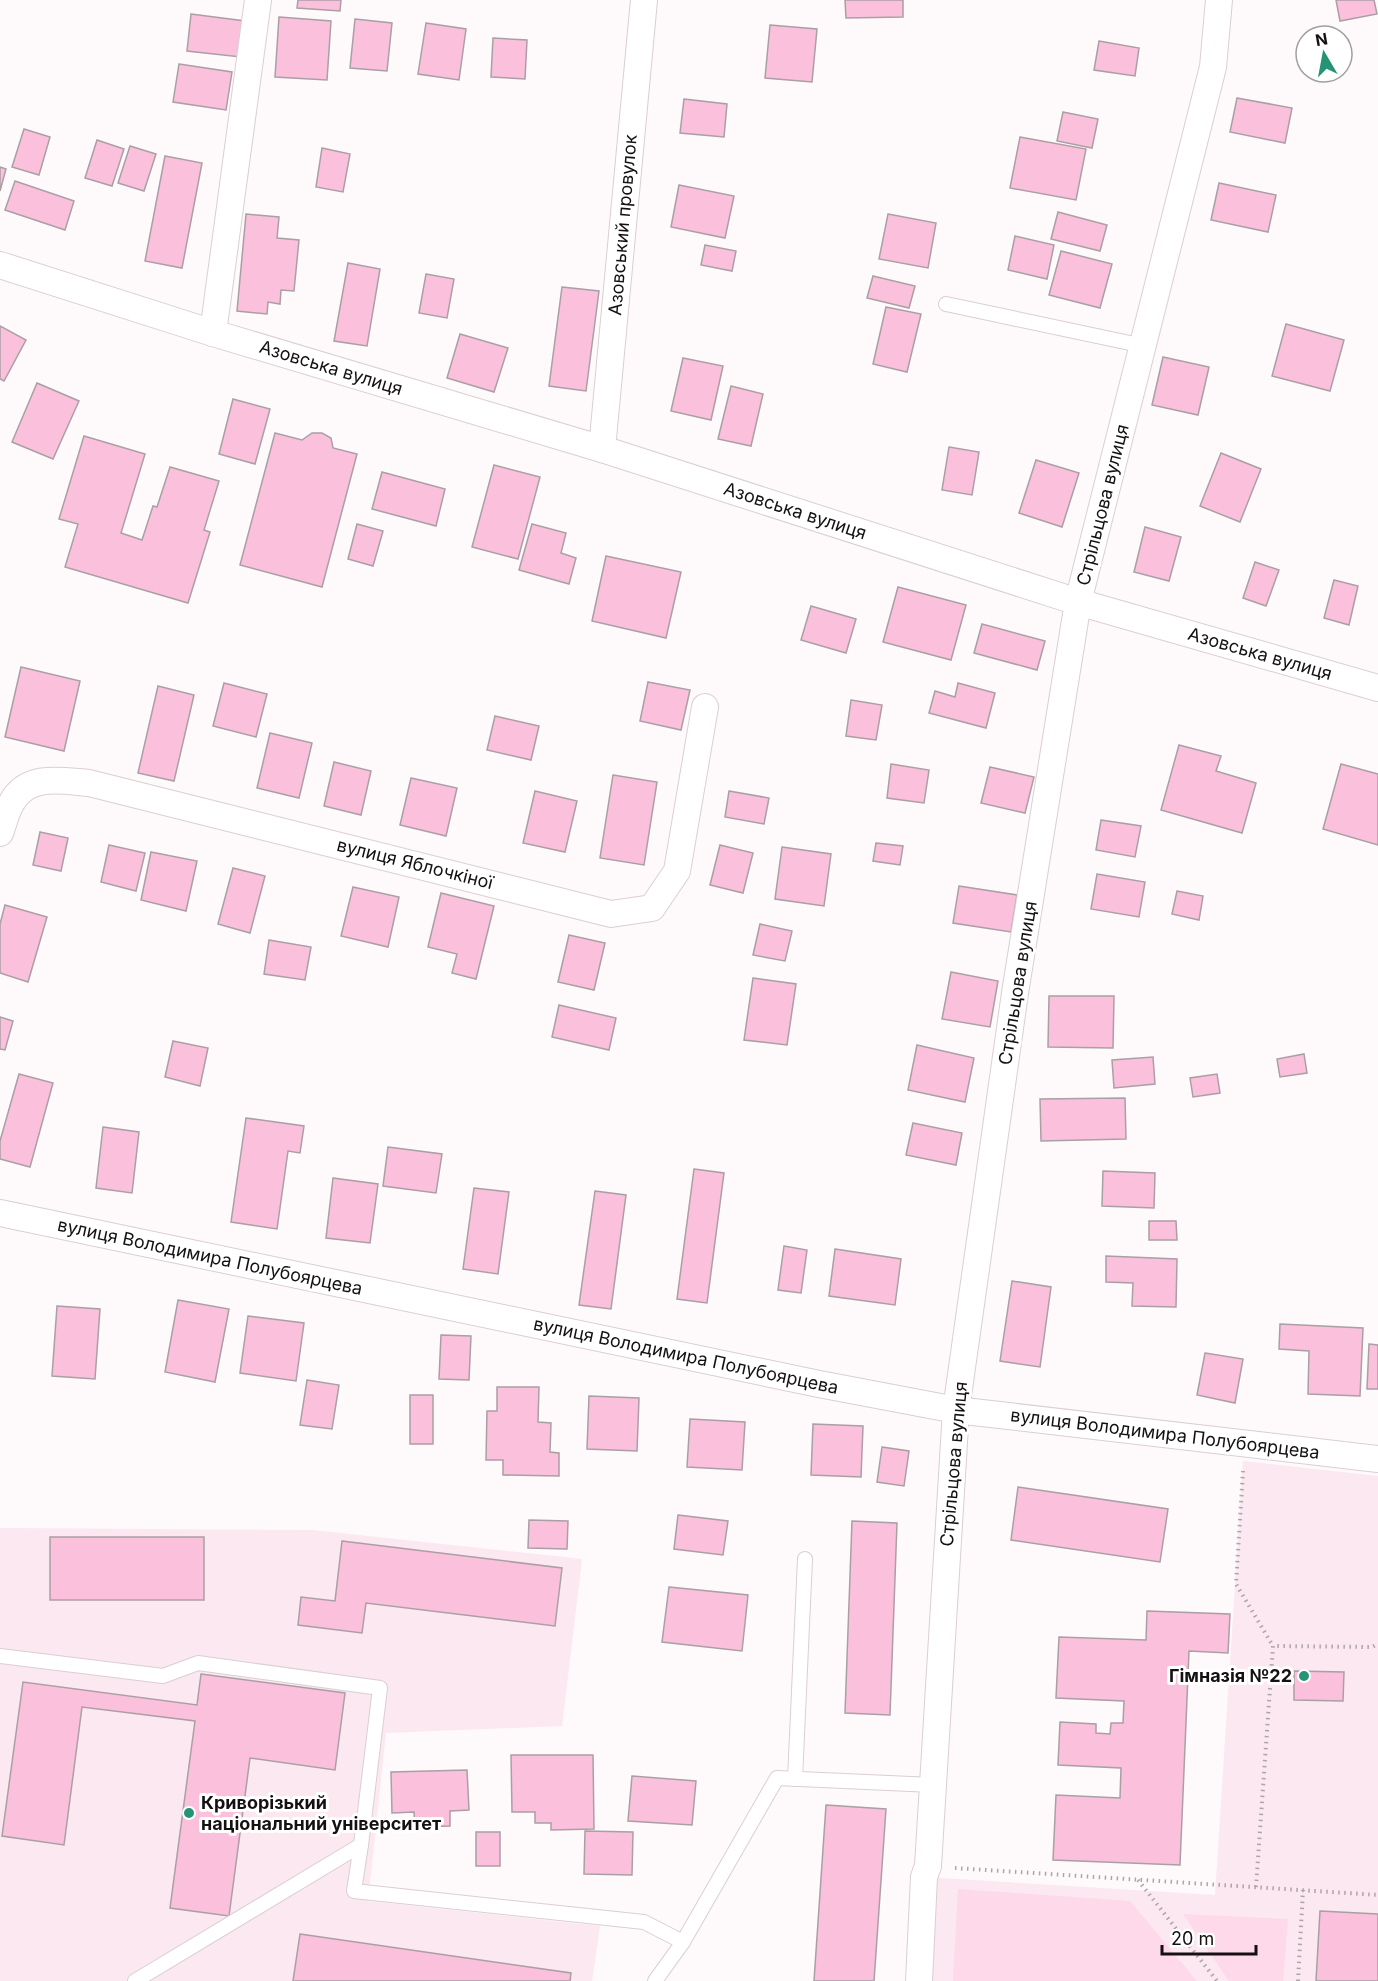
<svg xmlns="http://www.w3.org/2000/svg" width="1378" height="1981" font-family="Inter,sans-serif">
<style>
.built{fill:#fbe8f0}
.green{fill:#fdd9e9}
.building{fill:#fbc1dc;stroke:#aa9fa4;stroke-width:1.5}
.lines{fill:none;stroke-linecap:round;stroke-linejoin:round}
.service-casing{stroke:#dacfd3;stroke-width:16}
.minor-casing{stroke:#dacfd3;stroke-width:28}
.path{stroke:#aba6a8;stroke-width:4;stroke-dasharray:1.5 4.5;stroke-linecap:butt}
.service{stroke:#fff;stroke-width:14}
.minor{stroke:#fff;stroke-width:26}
.poi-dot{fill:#259475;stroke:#fff;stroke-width:2}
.labels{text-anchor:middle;stroke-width:6;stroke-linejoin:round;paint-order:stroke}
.street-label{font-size:18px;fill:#151113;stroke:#fff}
.poi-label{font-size:18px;font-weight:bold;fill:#151113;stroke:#fff;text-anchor:end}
</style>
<rect width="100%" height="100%" fill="#fef9fb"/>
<g class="built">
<path d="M1243 1461 1378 1476V1981H919L924 1877 1215 1895Z"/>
<path d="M0 1528 312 1530 582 1559 562 1726 386 1733 368 1901 600 1926 592 1981H0Z"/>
</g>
<g class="green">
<path d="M958 1889 1130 1901 1197 1981H953Z"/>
<path d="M1183 1914 1288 1919 1283 1981H1229Z"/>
</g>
<g class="building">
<path d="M298 0H341L340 11 297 8Z"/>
<path d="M845 0H903V17L846 18Z"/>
<path d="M1336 0H1374L1377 14 1340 21Z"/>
<path d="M191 14 245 21 241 57 187 51Z"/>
<path d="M279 17 331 21 327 80 275 77Z"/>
<path d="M355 19 392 23 387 71 350 68Z"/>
<path d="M426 23 466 29 459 80 418 74Z"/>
<path d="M770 25 817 29 812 82 765 78Z"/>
<path d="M493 38 527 40 525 79 491 77Z"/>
<path d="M1099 41 1139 48 1135 76 1094 70Z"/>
<path d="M179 64 232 72 226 110 173 102Z"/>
<path d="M1237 98 1292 108 1285 143 1230 132Z"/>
<path d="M684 99 727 104 724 137 680 133Z"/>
<path d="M1063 112 1098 119 1092 148 1057 141Z"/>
<path d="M24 129 50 137 39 175 12 167Z"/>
<path d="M1020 137 1086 149 1076 200 1010 188Z"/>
<path d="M97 140 124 149 112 186 85 178Z"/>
<path d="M130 146 156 154 144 191 118 183Z"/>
<path d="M322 148 350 154 343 192 316 187Z"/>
<path d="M165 156 202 163 182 268 145 261Z"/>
<path d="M0 167 6 169 0 191Z"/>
<path d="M15 181 74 201 65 230 5 210Z"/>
<path d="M1219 183 1276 195 1268 232 1211 220Z"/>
<path d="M679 185 734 196 725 238 671 227Z"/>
<path d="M1058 212 1107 225 1100 251 1051 239Z"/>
<path d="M246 214 279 217 277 238 299 240 294 291 281 290 280 304 268 302 267 314 237 311Z"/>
<path d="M888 214 936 223 928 268 879 259Z"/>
<path d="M1015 236 1054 245 1047 279 1008 270Z"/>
<path d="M705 245 736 251 732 271 701 265Z"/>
<path d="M1061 251 1112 264 1100 308 1049 295Z"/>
<path d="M348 263 380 269 367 346 334 341Z"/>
<path d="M426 274 454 279 447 318 419 313Z"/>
<path d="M873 276 915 286 909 308 867 298Z"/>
<path d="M562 287 599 291 586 391 549 386Z"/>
<path d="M886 307 921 314 907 372 873 364Z"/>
<path d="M1286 324 1344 340 1330 391 1272 376Z"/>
<path d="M0 326 26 340 4 381 0 379Z"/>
<path d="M460 334 508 348 494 392 447 378Z"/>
<path d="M1163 357 1209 367 1198 415 1152 405Z"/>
<path d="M683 358 723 366 711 420 671 411Z"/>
<path d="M37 383 79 401 53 459 12 442Z"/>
<path d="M731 386 763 394 751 446 718 439Z"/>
<path d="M233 399 270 409 255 464 219 454Z"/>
<path d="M275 433 302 440 312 433H322L331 438 333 448 357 454 322 587 240 565Z"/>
<path d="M84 436 145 454 121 533 142 540 153 506 157 507 170 467 219 481 204 530 210 532 188 603 65 567 78 524 59 519Z"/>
<path d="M949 447 979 452 972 495 942 490Z"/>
<path d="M1221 453 1261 469 1240 522 1200 506Z"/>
<path d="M1036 460 1079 473 1062 527 1019 513Z"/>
<path d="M494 465 540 477 518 559 472 547Z"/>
<path d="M382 472 445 489 436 526 372 509Z"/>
<path d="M357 524 383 531 373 566 348 559Z"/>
<path d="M532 524 566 533 561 553 576 558 569 584 519 570Z"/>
<path d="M1145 527 1181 537 1169 581 1134 572Z"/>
<path d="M606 556 681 572 666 638 592 621Z"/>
<path d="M1255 562 1279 570 1266 606 1243 598Z"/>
<path d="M1334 580 1358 586 1349 625 1324 618Z"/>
<path d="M898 587 966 605 951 660 883 642Z"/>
<path d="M811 606 856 619 846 653 801 640Z"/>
<path d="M982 624 1045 641 1037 670 974 653Z"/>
<path d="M21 667 80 681 64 751 5 737Z"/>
<path d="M648 682 690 690 681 730 640 721Z"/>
<path d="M224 683 267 694 256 737 213 726Z"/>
<path d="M958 683 995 693 986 728 929 713 935 691 955 697Z"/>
<path d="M158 686 194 695 174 781 138 773Z"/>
<path d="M851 700 882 705 876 740 846 736Z"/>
<path d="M495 716 539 726 531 760 487 750Z"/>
<path d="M270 733 312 743 299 798 257 788Z"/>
<path d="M1179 745 1221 756 1216 771 1256 783 1242 833 1161 810Z"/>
<path d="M334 762 371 771 361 815 324 806Z"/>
<path d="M891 764 929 770 924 803 887 798Z"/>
<path d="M1341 764 1378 774V845L1323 829Z"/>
<path d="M990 767 1034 777 1025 813 981 803Z"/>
<path d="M613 775 657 782 644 865 600 858Z"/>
<path d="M411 778 457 788 446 836 400 825Z"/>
<path d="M535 791 577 801 565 852 523 843Z"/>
<path d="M729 791 769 798 764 824 725 817Z"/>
<path d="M1101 820 1141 826 1135 857 1096 850Z"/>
<path d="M40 832 68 838 61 871 33 865Z"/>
<path d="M876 843 903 846 900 865 873 861Z"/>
<path d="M109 845 145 853 136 891 101 882Z"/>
<path d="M720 845 753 853 743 893 710 885Z"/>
<path d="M782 847 831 854 824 906 775 899Z"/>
<path d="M151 852 197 861 186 911 141 900Z"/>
<path d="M233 868 265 876 250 933 218 924Z"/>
<path d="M1097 874 1145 882 1139 917 1091 909Z"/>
<path d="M959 886 1017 895 1011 932 953 923Z"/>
<path d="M353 887 399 897 388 947 341 936Z"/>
<path d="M1177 891 1203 896 1199 920 1172 914Z"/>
<path d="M441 893 494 906 476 979 452 973 457 954 428 947Z"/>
<path d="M5 905 47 917 28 982 0 973V924Z"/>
<path d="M760 924 792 931 785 961 753 955Z"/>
<path d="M569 935 605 943 594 990 558 982Z"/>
<path d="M269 940 311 947 305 980 264 974Z"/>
<path d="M951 972 998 981 990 1027 942 1019Z"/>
<path d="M753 978 796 984 787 1045 744 1040Z"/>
<path d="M1049 996H1114L1113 1048 1048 1047Z"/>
<path d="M559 1005 616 1018 609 1050 552 1037Z"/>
<path d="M0 1017 13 1021 5 1050 0 1049Z"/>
<path d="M173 1041 208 1048 200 1086 165 1077Z"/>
<path d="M917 1045 974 1058 965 1102 908 1090Z"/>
<path d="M1304 1054 1307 1073 1280 1077 1277 1059Z"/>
<path d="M1153 1057 1155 1084 1114 1088 1112 1060Z"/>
<path d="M19 1074 53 1083 30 1167 0 1159V1141Z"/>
<path d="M1217 1074 1220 1093 1193 1097 1190 1078Z"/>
<path d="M1125 1098 1126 1139 1041 1141 1040 1099Z"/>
<path d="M246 1118 304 1126 300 1153 288 1151 277 1229 231 1222Z"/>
<path d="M913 1123 962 1133 956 1165 906 1155Z"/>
<path d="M103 1127 139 1132 132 1193 96 1188Z"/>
<path d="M388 1147 442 1154 436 1193 383 1186Z"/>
<path d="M694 1169 724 1173 707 1303 677 1299Z"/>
<path d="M1103 1171 1155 1173 1154 1208 1102 1206Z"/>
<path d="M333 1178 378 1184 370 1243 326 1238Z"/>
<path d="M474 1188 509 1192 498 1274 463 1269Z"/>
<path d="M595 1191 626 1195 611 1309 579 1305Z"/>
<path d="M1149 1221H1176L1177 1240H1149Z"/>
<path d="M784 1246 807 1250 801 1293 778 1290Z"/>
<path d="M835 1249 901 1259 895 1305 829 1296Z"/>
<path d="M1106 1256 1177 1259 1176 1307 1132 1306 1133 1283 1106 1282Z"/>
<path d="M1012 1281 1051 1287 1040 1367 1000 1361Z"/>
<path d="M178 1300 229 1309 215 1382 165 1372Z"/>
<path d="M57 1306 100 1309 95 1379 52 1376Z"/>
<path d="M248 1316 304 1323 296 1381 240 1373Z"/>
<path d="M1280 1324 1363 1328 1360 1396 1308 1394 1309 1351 1279 1349Z"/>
<path d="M441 1335 471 1336 469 1380 439 1379Z"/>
<path d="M1369 1344 1378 1345V1389H1367Z"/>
<path d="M1205 1353 1243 1359 1235 1403 1197 1395Z"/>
<path d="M307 1380 339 1385 332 1429 300 1425Z"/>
<path d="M497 1387H539L538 1422 551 1423 550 1452 559 1453V1476L503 1475V1460H486L487 1411H497Z"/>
<rect x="410" y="1395" width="23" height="49"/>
<path d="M589 1396 639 1398 637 1451 587 1449Z"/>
<path d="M690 1419 745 1422 742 1470 687 1467Z"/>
<path d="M813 1424 863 1426 861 1477 811 1475Z"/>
<path d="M882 1447 909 1451 904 1486 877 1482Z"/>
<path d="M1018 1487 1168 1509 1160 1562 1011 1540Z"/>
<path d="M678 1515 728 1521 723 1555 674 1549Z"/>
<path d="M529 1520 568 1521 567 1549 528 1548Z"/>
<path d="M852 1521 897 1523 890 1715 845 1713Z"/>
<rect x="50" y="1537" width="154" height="63"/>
<path d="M342 1541 562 1568 555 1626 366 1603 362 1633 298 1625 301 1597 335 1601Z"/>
<path d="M669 1587 748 1595 742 1651 662 1642Z"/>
<path d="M1147 1611 1230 1614 1228 1653 1189 1651 1180 1865 1053 1860 1056 1795 1120 1798 1121 1768 1058 1765 1060 1722 1096 1724V1733L1110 1734 1111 1723H1123L1124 1701 1056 1698 1059 1637 1146 1640Z"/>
<path d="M1294 1671 1344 1672 1343 1701 1294 1700Z"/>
<path d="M201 1674 345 1693 335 1770 250 1758 229 1916 170 1908 195 1721 82 1707 64 1845 2 1836 23 1682 197 1705Z"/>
<path d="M511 1755H593L594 1829 551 1830V1823H535V1812H512Z"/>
<path d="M467 1770 469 1810 450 1811V1826L415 1827 414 1812 392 1813 391 1772Z"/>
<path d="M632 1776 696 1781 692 1825 628 1821Z"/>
<path d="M826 1805 886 1809 874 1981H814Z"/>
<path d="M585 1831 633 1832 632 1875 584 1874Z"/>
<rect x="476" y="1832" width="24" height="34"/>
<path d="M1320 1911 1378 1914V1981H1316Z"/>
<path d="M300 1934 571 1973 570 1981H293Z"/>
</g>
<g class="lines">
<defs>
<g id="service">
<path d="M946 304 1144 346"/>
<path d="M0 1656 163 1676 198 1663 380 1688 361 1845"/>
<path d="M795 1779 805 1559"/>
<path d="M135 1981 361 1845 354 1891 644 1922 683 1942"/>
<path d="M655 1981 683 1942 777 1778 933 1785"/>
</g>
<g id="minor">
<path d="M0 265 213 333 602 449 1078 602 1378 688"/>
<path d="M213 333 258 0"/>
<path d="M602 449 644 0"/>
<path d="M0 833C4 823 6 811 12 802 28 773 62 781 89 783L611 914 652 908 677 871 705 707"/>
<path d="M0 1213 819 1384 956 1410 1378 1459"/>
<path d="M919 1981 924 1877 928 1866 956 1410 1015 993 1078 602 1213 67 1219 0"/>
</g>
</defs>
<use href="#service" class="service-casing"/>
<use href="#minor" class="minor-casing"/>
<g class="path">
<path d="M1243 1471 1236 1584 1273 1646"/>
<path d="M955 1868 1378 1895"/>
<path d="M1138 1880 1217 1981"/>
<path d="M1256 1887 1273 1646 1372 1647 1378 1644"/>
<path d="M1298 1981 1303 1890"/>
</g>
<use href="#service" class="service"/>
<use href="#minor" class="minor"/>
</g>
<g class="poi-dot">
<circle cx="1304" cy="1676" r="6"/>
<circle cx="189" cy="1813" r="6"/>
</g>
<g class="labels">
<g class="street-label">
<text transform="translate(623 225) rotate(-85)" y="6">Азовський провулок</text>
<text transform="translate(331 368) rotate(17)" y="6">Азовська вулиця</text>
<text transform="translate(1103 505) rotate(-76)" y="6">Стрільцова вулиця</text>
<text transform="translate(795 511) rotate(18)" y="6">Азовська вулиця</text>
<text transform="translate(1260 654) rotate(16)" y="6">Азовська вулиця</text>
<text transform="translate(415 864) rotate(14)" y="6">вулиця Яблочкіної</text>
<text transform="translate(1018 983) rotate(-81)" y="6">Стрільцова вулиця</text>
<text transform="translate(210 1257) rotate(12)" y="6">вулиця Володимира Полубоярцева</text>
<text transform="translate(686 1356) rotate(12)" y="6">вулиця Володимира Полубоярцева</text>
<text transform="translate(1165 1434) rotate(7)" y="6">вулиця Володимира Полубоярцева</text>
<text transform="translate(954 1464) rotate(-85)" y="6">Стрільцова вулиця</text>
</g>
<g class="poi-label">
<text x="1292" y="1682">Гімназія №22</text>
<text x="201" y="1809" text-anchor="start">Криворізький<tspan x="201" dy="21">національний університет</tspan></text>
</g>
</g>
<g transform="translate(1324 54) rotate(350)"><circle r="28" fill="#ffffff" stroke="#a1a0a1" stroke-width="1.5"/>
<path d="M0-4.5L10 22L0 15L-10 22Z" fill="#259475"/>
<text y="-9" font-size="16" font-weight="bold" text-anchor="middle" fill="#151113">N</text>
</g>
<path d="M1162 1945v9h94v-9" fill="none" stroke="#151113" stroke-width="3"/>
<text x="1171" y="1945" font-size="18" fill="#151113" stroke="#ffffff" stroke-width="4.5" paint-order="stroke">20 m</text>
</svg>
